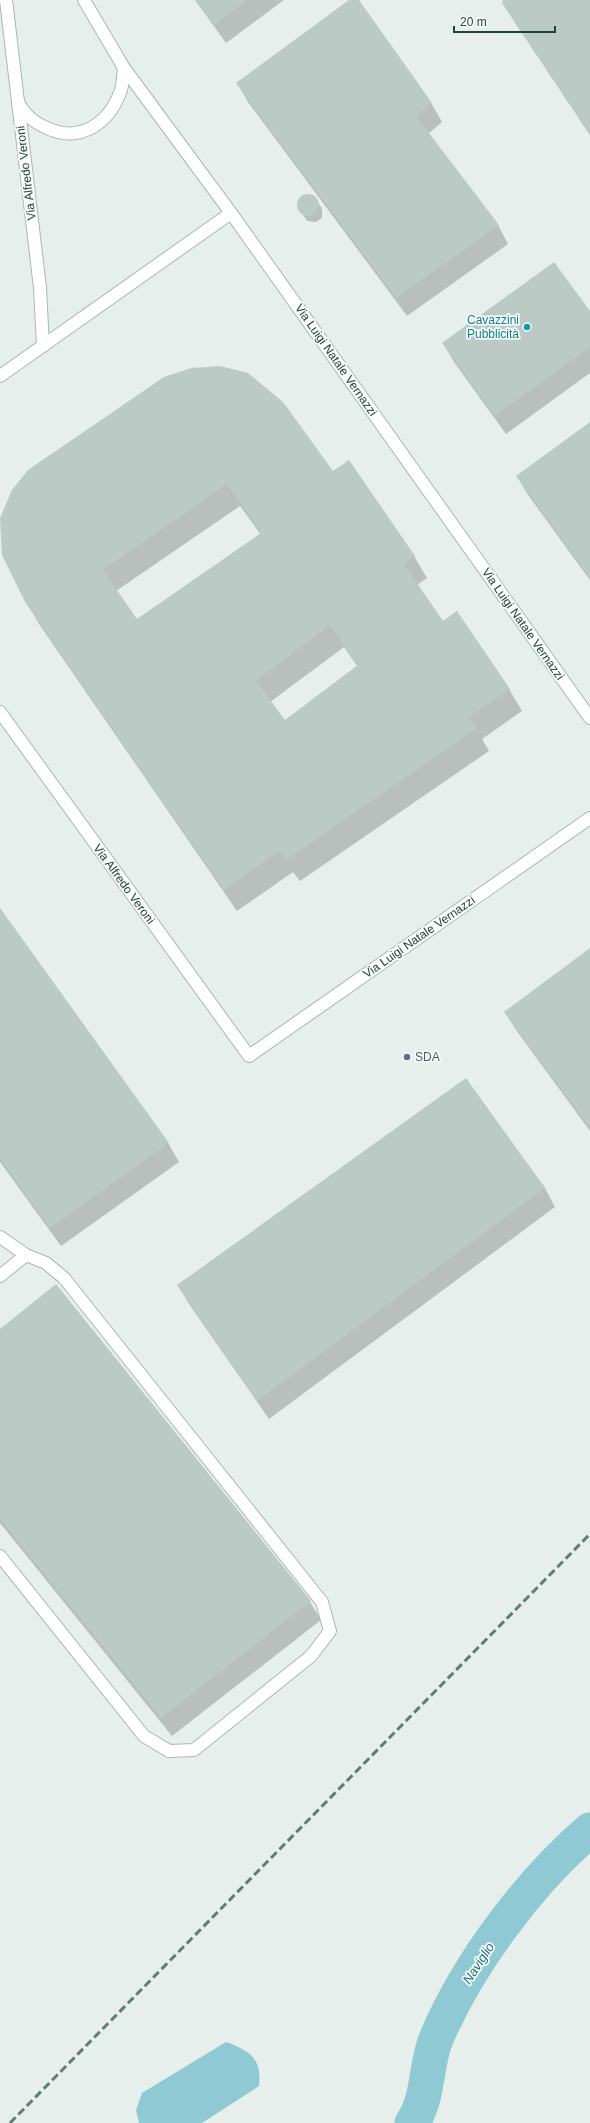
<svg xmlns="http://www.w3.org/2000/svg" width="590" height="2123" font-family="Arial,sans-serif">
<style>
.water{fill:#8ec9d4}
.shadow{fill:#0003;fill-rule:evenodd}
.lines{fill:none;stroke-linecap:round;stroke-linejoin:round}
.canal{stroke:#8ec9d4;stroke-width:35}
.building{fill:#bbcac4;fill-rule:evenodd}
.minor-casing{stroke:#a8b8b2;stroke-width:14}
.minor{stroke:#fff;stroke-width:12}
.rail{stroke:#5f7d75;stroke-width:3;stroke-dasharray:8 4;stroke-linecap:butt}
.culture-dot{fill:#0f9aa8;stroke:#f7fbf9;stroke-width:1.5}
.service-dot{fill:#5c6f8a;stroke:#f7fbf9;stroke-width:1.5}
.labels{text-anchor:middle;stroke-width:3.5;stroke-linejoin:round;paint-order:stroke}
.street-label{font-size:12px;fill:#24423a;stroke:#f7fbf9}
.culture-label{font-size:12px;fill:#0d838f;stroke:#f7fbf9;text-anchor:end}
.service-label{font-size:12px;fill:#4e5e75;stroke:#f7fbf9;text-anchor:start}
.water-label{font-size:13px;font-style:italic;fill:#1c6f80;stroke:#f7fbf9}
</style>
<rect width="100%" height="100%" fill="#e6efeb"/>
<path class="water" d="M226 2042C250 2051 262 2058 259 2086L202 2123H139L136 2110 142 2093Z"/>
<g class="shadow">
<path d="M195 0H284L226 43Z"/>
<path d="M351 0H358L431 103 442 122 428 134 498 225 508 244 407 316 248 102 237 83Z"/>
<path d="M503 0H590V135L514 21Z"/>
<path d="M305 195H312L322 208V218L316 222 307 221 298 207 300 199Z"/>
<path d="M590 313V373L506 434 454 362 443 343Z"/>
<path d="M590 423V580L528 495 517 476Z"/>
<path d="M333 473 414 556 427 578 417 585 443 622 509 689 522 711 482 739 489 751 300 881 293 872 237 911 39 624 26 601 13 490ZM240 506 261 535 136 620 116 591ZM344 647 358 667 285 721 270 702Z"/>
<path d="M0 910 168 1143 179 1162 61 1246 0 1162Z"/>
<path d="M590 949V1131L516 1030 505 1012Z"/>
<path d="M466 1080 545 1188 555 1207 269 1419 189 1304 178 1285Z"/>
<path d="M0 1330 310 1602 321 1620 172 1736 0 1523Z"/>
</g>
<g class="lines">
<path class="canal" d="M412 2123C429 2099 425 2066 436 2039 467 1965 529 1882 590 1830"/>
</g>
<g class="building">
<path d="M196 0H248L214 25Z"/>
<path d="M349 0H359L432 103 416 116 499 225 396 298 236 83Z"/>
<path d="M503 0H590V135L502 3Z"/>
<circle cx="308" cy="205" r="11"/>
<path d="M554 262 590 311V347L495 416 442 343Z"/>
<path d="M220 366 248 373 283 402 333 471 349 460 415 556 404 564 443 621 457 611 510 689 469 717 477 728 286 860 280 851 224 890 25 602 2 555 0 518 12 490 28 470 164 377 191 368ZM227 484 261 533 137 619 103 570ZM330 625 358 665 285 720 256 681Z"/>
<path d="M590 422V578L516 476Z"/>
<path d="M0 908 169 1143 50 1228 0 1159Z"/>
<path d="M590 948V1128L504 1012Z"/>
<path d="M466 1078 545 1188 257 1401 177 1285Z"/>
<path d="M56 1284 311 1601 161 1718 0 1519V1329Z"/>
</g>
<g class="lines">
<defs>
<g id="minor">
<path d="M6 0 40 288 43 346"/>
<path d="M84 0 124 68 231 213 590 718"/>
<path d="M18 102C25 115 33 122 47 128 81 144 110 122 121 90 123 83 123 75 124 68"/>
<path d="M0 376 231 213"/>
<path d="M0 712 249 1056 590 818"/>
<path d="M0 1237 26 1255 46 1263 64 1278 322 1602 330 1631 311 1656 194 1750 169 1751 144 1736 0 1556"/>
<path d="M0 1276 26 1255"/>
</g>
</defs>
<use href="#minor" class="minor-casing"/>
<use href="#minor" class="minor"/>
<path class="rail" d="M10 2123 590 1534"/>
</g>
<circle class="culture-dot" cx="527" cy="327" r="4"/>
<circle class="service-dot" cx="407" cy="1057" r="4"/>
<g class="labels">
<g class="street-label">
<text transform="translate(26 173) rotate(-97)" y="4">Via Alfredo Veroni</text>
<text transform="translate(336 360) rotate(55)" y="4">Via Luigi Natale Vernazzi</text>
<text transform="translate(523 624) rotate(55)" y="4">Via Luigi Natale Vernazzi</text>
<text transform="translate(124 884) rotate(54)" y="4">Via Alfredo Veroni</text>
<text transform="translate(419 937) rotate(-35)" y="4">Via Luigi Natale Vernazzi</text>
</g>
<g class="culture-label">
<text x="519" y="324">Cavazzini<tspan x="519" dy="14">Pubblicità</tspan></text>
</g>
<g class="service-label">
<text x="415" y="1061">SDA</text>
</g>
<g class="water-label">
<text transform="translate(478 1963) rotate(-57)" y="5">Naviglio</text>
</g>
</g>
<path d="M454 26v6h101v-6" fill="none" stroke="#24423a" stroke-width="2"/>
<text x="460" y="26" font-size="12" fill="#24423a" stroke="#f7fbf9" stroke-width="3" paint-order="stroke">20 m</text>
</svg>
